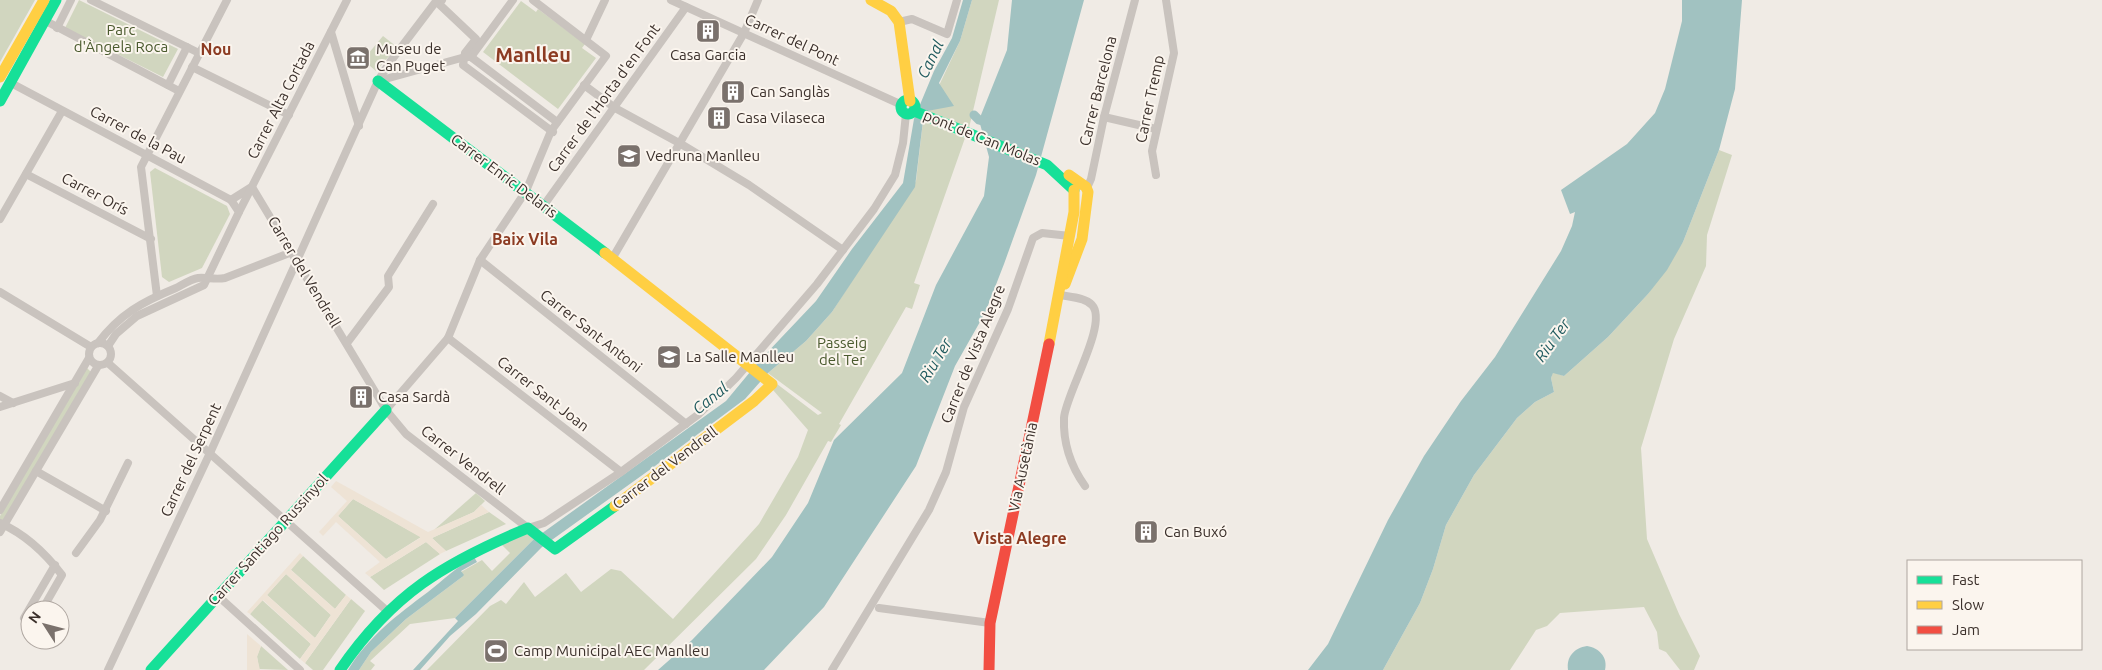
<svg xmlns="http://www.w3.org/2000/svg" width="2102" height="670" font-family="Ubuntu,sans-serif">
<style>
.green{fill:#d1d6bf}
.plaza{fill:#eee3d5;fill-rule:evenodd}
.water{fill:#a1c2c1}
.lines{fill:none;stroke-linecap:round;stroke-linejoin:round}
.canal{stroke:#a1c2c1;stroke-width:9}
.street{stroke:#c9c3be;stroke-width:8}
.fast{stroke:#16e098;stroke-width:11}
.slow{stroke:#ffcf43;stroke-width:11}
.jam{stroke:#f24e42;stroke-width:11}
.labels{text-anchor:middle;stroke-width:4;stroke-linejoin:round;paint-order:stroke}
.park-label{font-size:15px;fill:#4a5a2e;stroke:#fbf5ee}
.street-label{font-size:15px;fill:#3b302b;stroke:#fbf5ee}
.poi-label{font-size:15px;fill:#3b302b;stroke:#fbf5ee;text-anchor:start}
.neighbourhood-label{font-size:16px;font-weight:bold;fill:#8c3b22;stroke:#fbf5ee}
.water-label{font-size:16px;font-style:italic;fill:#1f5a5e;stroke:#fbf5ee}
.district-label{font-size:20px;font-weight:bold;fill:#8c3b22;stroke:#fbf5ee}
</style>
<rect width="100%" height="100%" fill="#f0ebe5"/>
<g class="green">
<path d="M0 0H35L0 62Z"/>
<path d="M79 0 178 49 163 77 65 28Z"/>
<path d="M972 0H999L969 128 927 111 960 41Z"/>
<path d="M521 1 536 12 538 9 585 44 582 48 596 58 558 109 483 52Z"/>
<path d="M383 36 397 47 376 71 363 60Z"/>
<path d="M923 121 965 138 914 283 920 285 912 309 906 307 839 424 841 425 831 442 828 441 786 515 756 559 644 670H427L490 606 501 600 506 604 524 582 535 597 566 573 581 592 611 569 621 571 673 619 759 524 798 457 808 430 773 390 777 384 818 415 822 413 768 373 806 341 832 312 916 181Z"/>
<path d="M1719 150 1732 155 1707 235 1706 266 1674 339 1641 448 1647 539 1679 614 1700 656 1694 670H1680L1666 652 1659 649 1657 632 1644 607 1560 613 1547 626 1536 630 1510 670H1383L1420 603 1433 569 1446 525 1474 475 1517 418 1535 402 1554 392 1551 378 1553 372 1564 376 1608 337 1648 294 1683 242Z"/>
<path d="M155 168 227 206 230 214 202 268 169 282 162 277 150 172Z"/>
<path d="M87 368 91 372 3 521 0 520V516Z"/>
<path d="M476 493 485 501 474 512 434 530Z"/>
<path d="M353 499 421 537 386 559 338 516Z"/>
<path d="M489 512 506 524 446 551 432 538Z"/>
<path d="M527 533 534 539 455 618 410 624 370 661 375 665 371 670H359L371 652 406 619 462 577 461 572 482 560 492 571 510 553 501 544Z"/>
<path d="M426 542 440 554 384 590 370 577Z"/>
<path d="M303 556 346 595 335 609 290 569Z"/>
<path d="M286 574 331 615 315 638 267 595Z"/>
<path d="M351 599 365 611 323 670H313L305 663Z"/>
<path d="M262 600 311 644 300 659 250 614Z"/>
<path d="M261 646 288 670 259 669 257 656Z"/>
</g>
<g class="plaza">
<path d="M336 481 428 532 474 512 481 505 489 512 432 538 446 551 440 554 426 542 370 577 365 573 380 562 336 522 323 536 319 532 347 501 331 487ZM353 499 420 537V538L386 559 338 516Z"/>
<path d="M300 553 303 556 291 570 335 609 346 595 351 599 305 663 300 659 311 644 263 600 250 614 247 612ZM286 574 331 615 315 638 267 595Z"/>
<path d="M247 634 261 646 257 657 260 670H247Z"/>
</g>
<g class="water">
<path d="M963 0H972L960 41 939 83 954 106 927 111 923 121 915 187 832 312 806 341 768 373 745 399 655 466 542 547 476 614 450 636 420 670H413L458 621 455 618 534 539 726 401 760 360 816 301 852 249 903 183 914 119 934 71 952 38Z"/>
<path d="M1012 0H1084L1036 175 1004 264 985 313 955 366 916 466 824 607 764 670H658L692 640 772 557 808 503 834 440 902 373 936 285 984 196 989 157 979 120 1007 50Z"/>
<path d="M1682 0H1742L1735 89 1719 150 1683 242 1667 270 1648 294 1608 337 1564 376 1553 373 1551 378 1554 392 1535 402 1517 418 1474 475 1446 525 1433 569 1420 603 1383 670H1308L1328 644 1388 520 1424 456 1461 401 1495 357 1561 251 1572 226 1575 212 1570 214 1561 190 1627 144 1655 113 1665 89 1682 21Z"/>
<path d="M474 557 477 562 461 571 464 575 462 577 406 619 371 652 359 670H348C368 637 397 615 428 592 443 580 457 567 474 557Z"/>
<path d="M1587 646C1599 648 1608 657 1605 670H1568C1566 657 1574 648 1587 646Z"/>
</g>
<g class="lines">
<path class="canal" d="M974 115 979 120 989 123"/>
<g class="street">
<path d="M91 0 199 53"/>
<path d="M442 0 439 4 476 39 465 53 463 65 553 132"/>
<path d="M671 0 902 105"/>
<path d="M42 19 179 91"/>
<path d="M899 22 912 19 947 34 957 0"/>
<path d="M57 28 71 0"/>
<path d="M331 32 359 126"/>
<path d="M586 40 605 0"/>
<path d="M471 57 513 0"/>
<path d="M192 67 289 115"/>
<path d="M378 81 465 57H471L557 122"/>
<path d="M11 83 231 200 239 212 204 285 137 316 116 334 108 346"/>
<path d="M168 85 187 47"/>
<path d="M584 85 615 108 681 144 749 185 843 250"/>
<path d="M1104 117 1156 129"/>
<path d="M26 174 151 239"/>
<path d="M1156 175 1152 151 1174 53 1166 0"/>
<path d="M252 187 386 410 406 434 528 528 544 523 621 472 699 414 736 378 817 284 874 209 895 175 903 143 906 114"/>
<path d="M1087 188 1091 179 1104 117 1135 0"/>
<path d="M231 200 250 188"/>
<path d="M544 205 686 7"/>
<path d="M239 212 347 0"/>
<path d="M0 219 62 111"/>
<path d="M612 259 744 33 758 0"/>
<path d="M480 260 686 424"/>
<path d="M0 292 91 347"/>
<path d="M1060 295C1069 297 1085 297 1092 305 1109 323 1065 395 1064 418 1063 443 1070 465 1085 486"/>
<path d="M157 296 141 167 227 0"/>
<path d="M448 338 621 472"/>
<circle cx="100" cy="354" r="11"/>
<path d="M98 343C120 314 142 302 176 288 182 285 191 279 198 278 207 277 215 280 225 278L292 252"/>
<path d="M347 343 389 287 388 276 433 204"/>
<path d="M108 363 386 610"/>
<path d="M0 396 13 403"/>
<path d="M0 407 75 383"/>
<path d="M386 410 448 338 480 260 526 191 551 131 606 56 533 0"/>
<path d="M36 471 106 511"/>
<path d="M0 510 89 358"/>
<path d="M0 523C25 534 46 554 62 575L42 610"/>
<path d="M0 532 98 366"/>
<path d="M76 553 100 520 128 463"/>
<path d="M218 596 300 670"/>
<path d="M879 608 990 623"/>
<path d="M24 618 55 565"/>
<path d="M108 670 210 453 378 81 390 62 437 0"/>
<path d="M832 670 929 510 946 472 964 407 1008 309 1033 238 1042 233 1070 236"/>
</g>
<g class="fast">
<path d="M378 81 605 253"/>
<circle cx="908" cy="107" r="7"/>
<path d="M0 101 56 0"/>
<path d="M914 111 1047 165 1074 190"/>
<path d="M151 670 386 410"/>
<path d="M340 670C392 594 444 563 528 528L555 549 615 506"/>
</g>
<g class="slow">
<path d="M871 0 891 11 899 22 910 101"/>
<path d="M0 77 44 0"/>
<path d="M605 253 772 384 754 401 615 506"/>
<path d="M1065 284 1082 239 1088 192 1086 187 1069 175"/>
<path d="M1049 344 1074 212V190"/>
</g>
<path class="jam" d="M989 670 990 623 1049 344"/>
</g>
<defs>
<symbol id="building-square" viewBox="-11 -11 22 22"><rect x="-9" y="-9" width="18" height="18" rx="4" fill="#7a716c" stroke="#fbf5ee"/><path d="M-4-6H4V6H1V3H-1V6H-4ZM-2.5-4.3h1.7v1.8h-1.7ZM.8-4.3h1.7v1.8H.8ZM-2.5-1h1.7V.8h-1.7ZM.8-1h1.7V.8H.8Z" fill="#fff"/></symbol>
<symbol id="museum-square" viewBox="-11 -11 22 22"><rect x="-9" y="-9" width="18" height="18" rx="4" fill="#7a716c" stroke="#fbf5ee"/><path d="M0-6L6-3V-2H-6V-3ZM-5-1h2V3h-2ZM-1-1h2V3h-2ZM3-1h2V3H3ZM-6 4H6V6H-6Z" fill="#fff"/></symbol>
<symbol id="school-square" viewBox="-11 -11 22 22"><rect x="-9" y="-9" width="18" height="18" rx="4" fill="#7a716c" stroke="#fbf5ee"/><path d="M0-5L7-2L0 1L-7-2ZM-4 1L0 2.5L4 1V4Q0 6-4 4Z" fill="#fff"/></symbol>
<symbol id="stadium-square" viewBox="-11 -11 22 22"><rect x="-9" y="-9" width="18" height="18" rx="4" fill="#7a716c" stroke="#fbf5ee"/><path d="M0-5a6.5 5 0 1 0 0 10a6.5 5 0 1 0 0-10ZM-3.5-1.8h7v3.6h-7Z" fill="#fff"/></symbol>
</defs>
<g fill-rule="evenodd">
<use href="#building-square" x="694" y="17" width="28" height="28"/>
<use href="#museum-square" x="344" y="44" width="28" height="28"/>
<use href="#building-square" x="719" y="78" width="28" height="28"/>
<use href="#building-square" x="705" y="104" width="28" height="28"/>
<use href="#school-square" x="615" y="142" width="28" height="28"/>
<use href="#school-square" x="655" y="343" width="28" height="28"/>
<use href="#building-square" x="347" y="383" width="28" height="28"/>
<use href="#building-square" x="1132" y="518" width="28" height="28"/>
<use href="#stadium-square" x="482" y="637" width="28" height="28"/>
</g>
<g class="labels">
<g class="park-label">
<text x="121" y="35">Parc<tspan x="121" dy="17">d'Àngela Roca</tspan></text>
<text x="842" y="348">Passeig<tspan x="842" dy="17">del Ter</tspan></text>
</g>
<g class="street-label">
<text transform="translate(792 40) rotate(25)" y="5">Carrer del Pont</text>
<text transform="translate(1098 91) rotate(-76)" y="5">Carrer Barcelona</text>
<text transform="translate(604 98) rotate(-54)" y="5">Carrer de l'Horta d'en Font</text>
<text transform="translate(1150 99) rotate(-78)" y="5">Carrer Tremp</text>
<text transform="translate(281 100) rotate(-63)" y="5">Carrer Alta Cortada</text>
<text transform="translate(138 135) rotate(28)" y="5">Carrer de la Pau</text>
<text transform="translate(982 138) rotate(22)" y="5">pont de Can Molas</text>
<text transform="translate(504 176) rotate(37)" y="5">Carrer Enric Delaris</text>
<text transform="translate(95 194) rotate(28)" y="5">Carrer Orís</text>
<text transform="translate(304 272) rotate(59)" y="5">Carrer del Vendrell</text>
<text transform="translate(591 331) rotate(38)" y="5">Carrer Sant Antoni</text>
<text transform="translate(973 354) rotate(-68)" y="5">Carrer de Vista Alegre</text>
<text transform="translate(543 394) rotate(38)" y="5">Carrer Sant Joan</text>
<text transform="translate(191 460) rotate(-65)" y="5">Carrer del Serpent</text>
<text transform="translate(463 460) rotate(38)" y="5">Carrer Vendrell</text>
<text transform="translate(1023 467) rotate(-78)" y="5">Via Ausetània</text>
<text transform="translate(665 468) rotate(-37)" y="5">Carrer del Vendrell</text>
<text transform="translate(268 540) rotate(-48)" y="5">Carrer Santiago Russinyol</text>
</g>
<g class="poi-label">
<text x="376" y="54">Museu de<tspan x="376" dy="17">Can Puget</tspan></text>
<text x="708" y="60" text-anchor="middle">Casa Garcia</text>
<text x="750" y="97">Can Sanglàs</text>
<text x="736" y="123">Casa Vilaseca</text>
<text x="646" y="161">Vedruna Manlleu</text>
<text x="686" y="362">La Salle Manlleu</text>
<text x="378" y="402">Casa Sardà</text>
<text x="1164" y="537">Can Buxó</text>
<text x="514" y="656">Camp Municipal AEC Manlleu</text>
</g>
<g class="neighbourhood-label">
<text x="216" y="55">Nou</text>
<text x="525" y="245">Baix Vila</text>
<text x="1020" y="544">Vista Alegre</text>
</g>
<g class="water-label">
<text transform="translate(930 59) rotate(-64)" y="6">Canal</text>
<text transform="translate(1552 340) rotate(-54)" y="6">Riu Ter</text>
<text transform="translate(935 360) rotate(-59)" y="6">Riu Ter</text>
<text transform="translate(710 398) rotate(-39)" y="6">Canal</text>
</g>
<g class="district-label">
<text x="533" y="62">Manlleu</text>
</g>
</g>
<rect x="1907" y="560" width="175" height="90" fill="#fbf5ee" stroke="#aea6a0"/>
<rect x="1917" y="576" width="25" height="8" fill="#16e098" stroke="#aea6a0"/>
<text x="1952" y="585" font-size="15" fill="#3b302b">Fast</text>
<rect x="1917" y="601" width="25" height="8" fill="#ffcf43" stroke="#aea6a0"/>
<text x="1952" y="610" font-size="15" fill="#3b302b">Slow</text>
<rect x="1917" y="626" width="25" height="8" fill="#f24e42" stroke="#aea6a0"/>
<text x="1952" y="635" font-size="15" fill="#3b302b">Jam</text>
<g transform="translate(45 625) rotate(306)"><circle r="24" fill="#fbf5ee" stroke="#aea6a0"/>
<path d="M0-4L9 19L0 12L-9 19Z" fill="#7a716c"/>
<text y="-8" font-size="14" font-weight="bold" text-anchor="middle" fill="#3b302b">N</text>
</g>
</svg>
